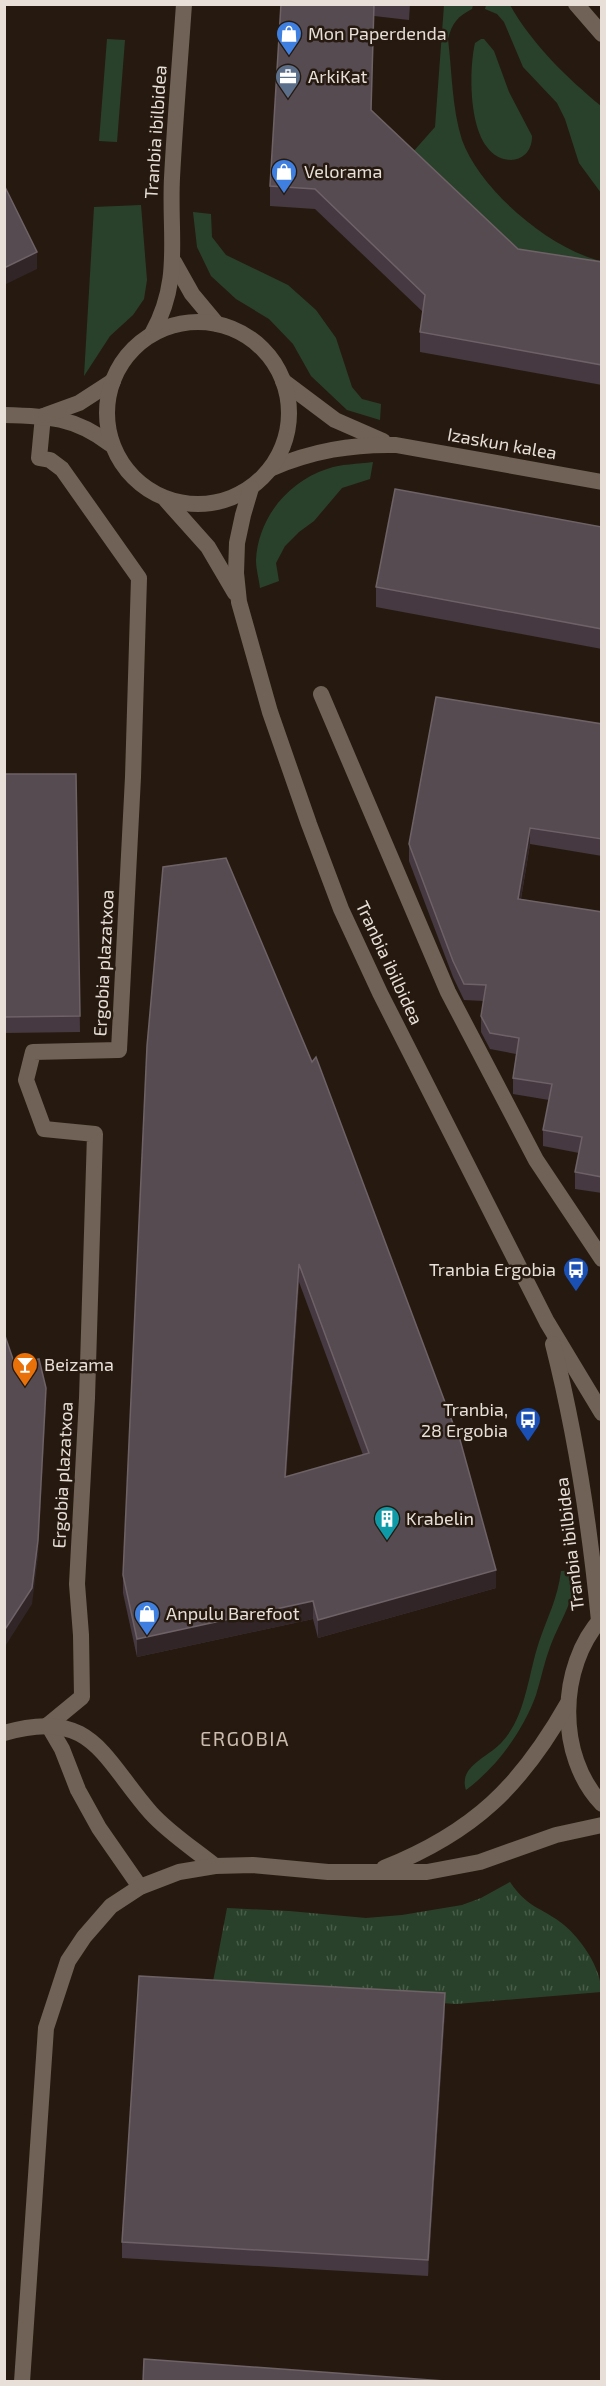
<svg xmlns="http://www.w3.org/2000/svg" width="606" height="2386" font-family="'Exo 2',sans-serif">
<style>
.grass{fill:#29412a}
.park{fill:url(#park-tufts)}
.lines{fill:none;stroke-linecap:round;stroke-linejoin:round}
.pedestrian{stroke:#706256;stroke-width:16}
.minor{stroke:#706256;stroke-width:16}
.secondary{stroke:#706256;stroke-width:16}
.wall{fill:#463942;fill-rule:evenodd}
.shaded-wall{fill:#322527}
.building{fill:#574b52;stroke:#6e6267;stroke-width:1.5;fill-rule:evenodd}
.labels{text-anchor:middle;stroke-width:5;stroke-linejoin:round;paint-order:stroke}
.poi-label{font-size:18px;fill:#e7dfd8;stroke:#261a10;text-anchor:start}
.street-label{font-size:18px;fill:#e7dfd8;stroke:#261a10}
.neighbourhood-label{font-size:20px;letter-spacing:1.5px;fill:#cbbcae;stroke:#261a10}
</style>
<defs>
<pattern id="park-tufts" width="24" height="20" patternUnits="userSpaceOnUse" patternTransform="scale(1.5)"><rect width="24" height="20" fill="#29412a"/><path d="M3 7l-1-3M5 7V3M7 7l1-3M15 17l-1-3M17 17v-4M19 17l1-3" fill="none" stroke="#485c48"/></pattern>
</defs>
<rect width="100%" height="100%" fill="#261a10"/>
<g class="grass">
<path d="M444 5H473L472 9C458 16 452 23 448 39 452 72 452 109 462 140 480 190 550 249 601 261V277L529 265 412 153 435 127Z"/>
<path d="M486 5H510C532 44 567 78 601 106V193L579 163 565 119 557 103 523 67 504 22 497 14 485 9Z"/>
<path d="M107 39 125 40 117 142 99 141Z"/>
<path d="M481 39H484L494 51 509 92 532 136C532 164 501 167 487 147 469 124 469 70 475 43Z"/>
<path d="M141 205 147 280 144 299 133 315 110 336 84 376 94 207Z"/>
<path d="M193 212 211 214 212 237 226 255 288 285 316 310 336 338 352 387 362 399 381 404 380 420 347 410 311 376 293 344 269 319 236 299 211 276 197 247Z"/>
<path d="M373 462 370 479 342 488 314 521 299 532 285 546 276 563 279 581 260 588C259 579 256 569 256 560 258 519 287 482 327 469 341 464 358 464 373 462Z"/>
<path d="M577 1570C573 1605 562 1616 550 1647 544 1663 541 1679 536 1695 523 1731 497 1767 466 1790 458 1766 489 1757 502 1742 526 1716 528 1675 539 1642 547 1618 558 1598 561 1571Z"/>
</g>
<path class="park" d="M510 1882C528 1909 542 1907 564 1925 581 1939 602 1969 601 1992L456 2004 212 1987 227 1908 289 1911 366 1918 402 1915 462 1905 481 1898Z"/>
<g class="lines">
<path class="pedestrian" d="M43 416 39 458 50 460 62 469 139 578 133 777 119 1050 33 1052 26 1080 44 1129 95 1134 87 1398 77 1584 81 1635 82 1697 48 1725"/>
<g class="minor">
<path d="M576 4 602 34"/>
<path d="M283 381 335 420 383 441"/>
<path d="M4 415C48 416 75 417 110 444"/>
<path d="M46 415 79 403 113 381"/>
<path d="M272 468C313 451 351 444 396 445L602 482"/>
<path d="M321 694 448 992 536 1160 602 1259"/>
<path d="M48 1725 62 1749 78 1790 99 1828 140 1887"/>
<path d="M4 1733C92 1707 102 1757 151 1813 169 1833 194 1849 215 1866"/>
</g>
<g class="secondary">
<path d="M174 262 192 294 217 324"/>
<circle cx="198" cy="413" r="91"/>
<path d="M152 334C182 280 169 237 172 178 175 120 180 62 184 4"/>
<path d="M251 488 243 515 237 543 236 573 239 602 270 712 309 824 341 909 380 993 547 1322 602 1413"/>
<path d="M166 500 208 547 235 593"/>
<path d="M553 1344C576 1435 590 1527 599 1621"/>
<path d="M602 1618C558 1666 556 1756 602 1804"/>
<path d="M384 1868C474 1832 521 1786 568 1703"/>
<path d="M22 2382 46 2028 68 1961 84 1937 111 1906 140 1887 179 1872 215 1866 253 1865 328 1872H427L480 1862 556 1835 602 1825"/>
</g>
</g>
<g class="wall">
<path d="M281 4H410L409 20 374 16 371 111 518 249 602 262V385L420 352V332L423 312 315 209 270 206V186Z"/>
<path d="M602 527V649L376 607V587Z"/>
<path d="M602 724V856L530 844 521 899 602 912V1193L575 1189V1172L579 1153 543 1146V1130L549 1100 513 1094V1078L516 1054 490 1049 481 1032V1016L484 1001 464 1000 453 977 409 861V844Z"/>
<path d="M4 774H76L80 1032 4 1033Z"/>
<path d="M163 867 496 1588 318 1638 313 1619 137 1657 123 1593V1575ZM299 1282 363 1455 286 1477Z"/>
<path d="M445 2010 428 2276 122 2258V2242Z"/>
</g>
<g class="shaded-wall">
<path d="M374 4V16L371 130V110Z"/>
<path d="M37 252V269L4 285V268Z"/>
<path d="M530 828V844L518 915V899Z"/>
<path d="M299 1264V1282L285 1495V1477Z"/>
<path d="M46 1388V1405L38 1557 32 1604 4 1648V1631Z"/>
<path d="M496 1570V1588L318 1638V1620Z"/>
<path d="M313 1601V1619L137 1657V1639Z"/>
<path d="M445 1993V2010L428 2276V2260Z"/>
</g>
<g class="building">
<path d="M281 4H374L371 110 518 249 602 262V365L420 332 425 295 315 189 270 186Z"/>
<path d="M4 185 37 252 4 268Z"/>
<path d="M395 489 602 527V629L376 587Z"/>
<path d="M436 697 602 724V839L530 828 518 899 602 912V1177L575 1172 582 1137 543 1130 552 1084 513 1078 519 1038 490 1033 481 1016 486 985 464 984 453 961 409 844Z"/>
<path d="M4 774H76L80 1016 4 1017Z"/>
<path d="M226 858 312 1062 316 1057 455 1429H457L496 1570 318 1620 313 1601 137 1639 123 1575 147 1046 163 867ZM299 1264 369 1453 285 1477Z"/>
<path d="M4 1333 15 1365 39 1359 46 1388 38 1540 32 1588 4 1631Z"/>
<path d="M139 1976 445 1993 428 2260 122 2242Z"/>
<path d="M144 2359 458 2382H143Z"/>
</g>
<defs>
<symbol id="shop-pin" viewBox="-11 -11 22 30"><path d="M0 17L-7.5 6A9.5 9.5 0 1 1 7.5 6Z" fill="#3f7fe0" stroke="#261a10"/><path d="M-5-2.5h2.3a2.7 3.5 0 0 1 5.4 0H5L5.5 6h-11ZM-1.5-2.5h3a1.5 2.3 0 0 0-3 0Z" fill="#fff"/></symbol>
<symbol id="office-pin" viewBox="-11 -11 22 30"><path d="M0 17L-7.5 6A9.5 9.5 0 1 1 7.5 6Z" fill="#5c6f8a" stroke="#261a10"/><path d="M-6-3h4V-5.5h4V-3h4V5H-6ZM-1-4.5V-3h2v-1.5ZM-6 0V1H6V0Z" fill="#fff"/></symbol>
<symbol id="bus-pin" viewBox="-11 -11 22 30"><path d="M0 17L-7.5 6A9.5 9.5 0 1 1 7.5 6Z" fill="#1a4fb4" stroke="#261a10"/><path d="M-5-6H5V4H4V6H2V4H-2V6H-4V4H-5ZM-3.5-4V0h7V-4ZM-3.5 1.2v1.5H-2V1.2ZM2 1.2v1.5H3.5V1.2Z" fill="#fff"/></symbol>
<symbol id="bar-pin" viewBox="-11 -11 22 30"><path d="M0 17L-7.5 6A9.5 9.5 0 1 1 7.5 6Z" fill="#e8710a" stroke="#261a10"/><path d="M-6-5H6L.8 .8V4.5H3.5V6h-7V4.5H-.8V.8Z" fill="#fff"/></symbol>
<symbol id="building-pin" viewBox="-11 -11 22 30"><path d="M0 17L-7.5 6A9.5 9.5 0 1 1 7.5 6Z" fill="#0f9aa8" stroke="#261a10"/><path d="M-4-6H4V6H1V3H-1V6H-4ZM-2.5-4.3h1.7v1.8h-1.7ZM.8-4.3h1.7v1.8H.8ZM-2.5-1h1.7V.8h-1.7ZM.8-1h1.7V.8H.8Z" fill="#fff"/></symbol>
</defs>
<g fill-rule="evenodd">
<use href="#shop-pin" x="274" y="19" width="30" height="40"/>
<use href="#office-pin" x="273" y="62" width="30" height="40"/>
<use href="#shop-pin" x="269" y="157" width="30" height="40"/>
<use href="#bus-pin" x="561" y="1255" width="30" height="40"/>
<use href="#bar-pin" x="10" y="1350" width="30" height="40"/>
<use href="#bus-pin" x="513" y="1405" width="30" height="40"/>
<use href="#building-pin" x="372" y="1504" width="30" height="40"/>
<use href="#shop-pin" x="132" y="1599" width="30" height="40"/>
</g>
<g class="labels">
<g class="poi-label">
<text x="308" y="40">Mon Paperdenda</text>
<text x="308" y="83">ArkiKat</text>
<text x="304" y="178">Velorama</text>
<text x="556" y="1276" text-anchor="end">Tranbia Ergobia</text>
<text x="44" y="1371">Beizama</text>
<text x="508" y="1416" text-anchor="end">Tranbia,<tspan x="508" dy="21">28 Ergobia</tspan></text>
<text x="406" y="1525">Krabelin</text>
<text x="166" y="1620">Anpulu Barefoot</text>
</g>
<g class="street-label">
<text transform="translate(156 132) rotate(-86)" y="6">Tranbia ibilbidea</text>
<text transform="translate(502 444) rotate(10)" y="6">Izaskun kalea</text>
<text transform="translate(104 963) rotate(-87)" y="6">Ergobia plazatxoa</text>
<text transform="translate(389 963) rotate(65)" y="6">Tranbia ibilbidea</text>
<text transform="translate(63 1475) rotate(-87)" y="6">Ergobia plazatxoa</text>
<text transform="translate(570 1544) rotate(-97)" y="6">Tranbia ibilbidea</text>
</g>
<g class="neighbourhood-label">
<text x="245" y="1746">ERGOBIA</text>
</g>
</g>
<rect width="606" height="2386" fill="none" stroke="#e7dfd8" stroke-width="12"/>
</svg>
